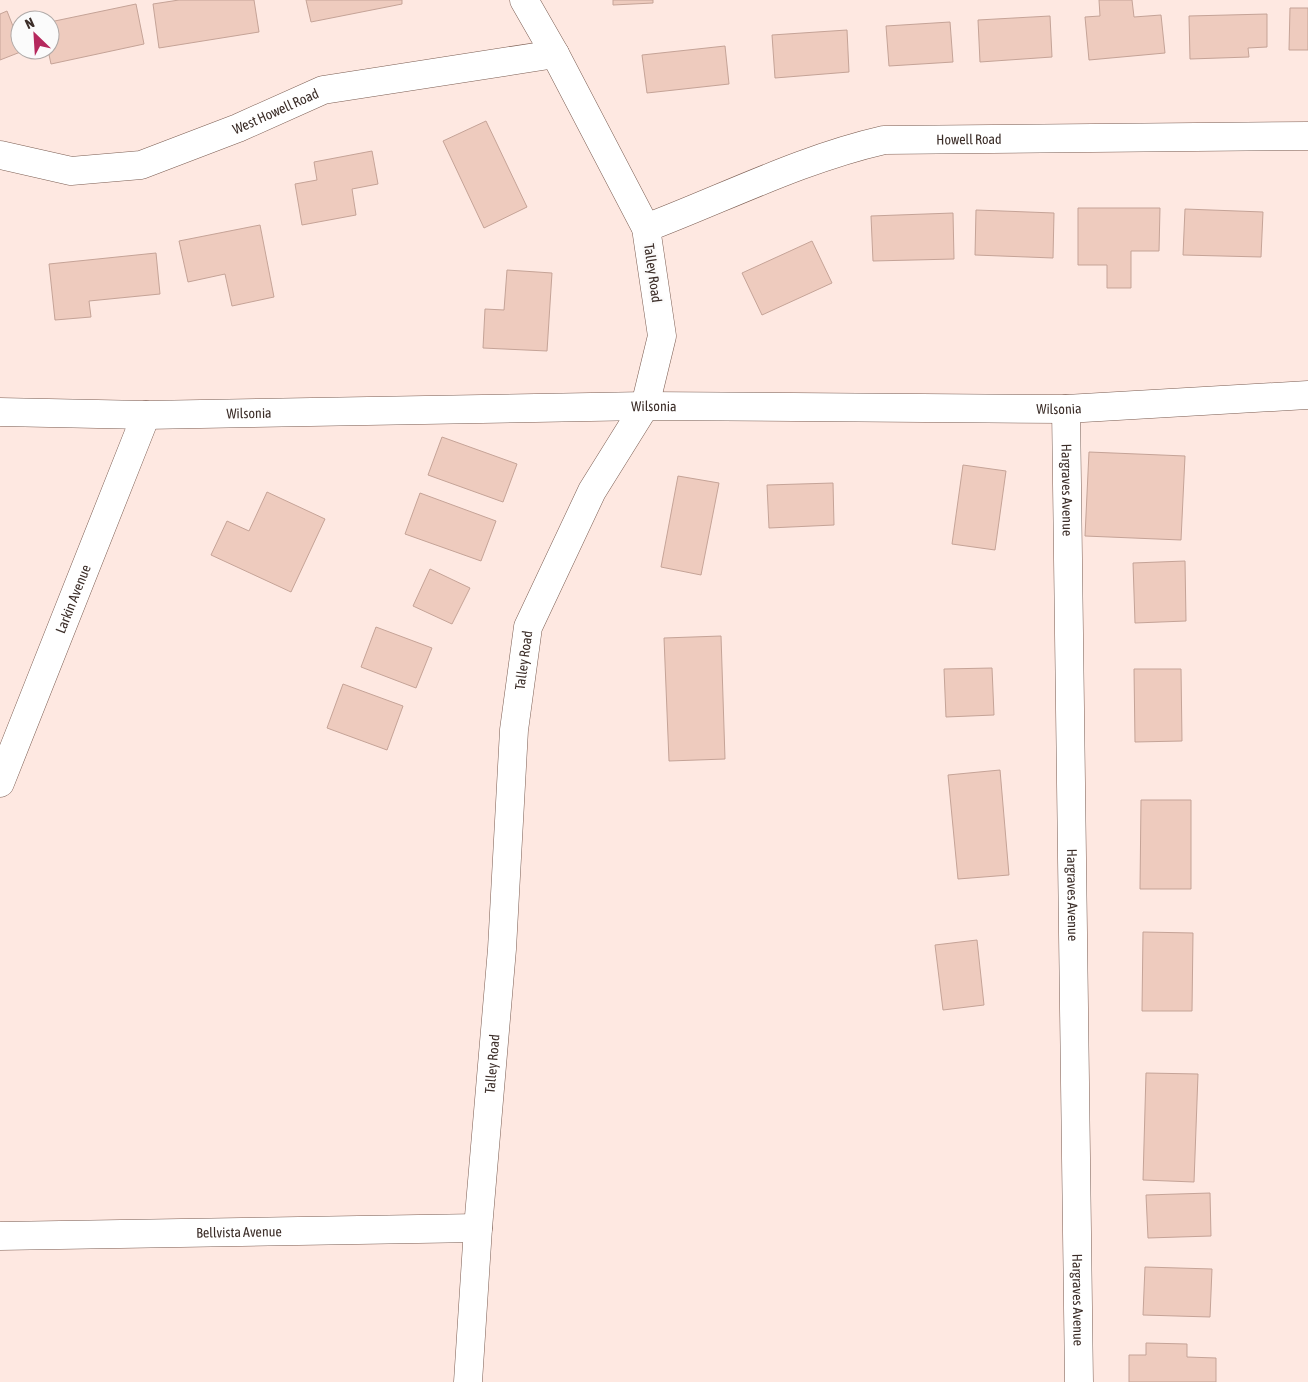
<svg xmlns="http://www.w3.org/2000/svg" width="1308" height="1382" font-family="'Asap Condensed',sans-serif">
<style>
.building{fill:#eecbbe;stroke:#c5a397}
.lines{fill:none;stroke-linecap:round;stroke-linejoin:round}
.minor-casing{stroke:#7b5d52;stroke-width:29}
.minor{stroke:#fff;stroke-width:28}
.labels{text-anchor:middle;stroke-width:4.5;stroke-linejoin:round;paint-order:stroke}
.street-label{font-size:14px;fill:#3c2e29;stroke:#fbfbfb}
</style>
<rect width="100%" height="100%" fill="#fee8e1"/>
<g class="building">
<path d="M179 0H254L259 32 159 48 153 4Z"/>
<path d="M306 0H402V4L311 22Z"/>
<path d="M613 0H653V3L613 5Z"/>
<path d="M1099 0H1132L1134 17 1161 15 1165 53 1089 60 1085 17 1100 16Z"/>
<path d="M136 4 144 44 51 64 48 50 50 22Z"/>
<path d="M1290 8H1308V50H1289Z"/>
<path d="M7 11 20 44V50L23 51 0 60V14Z"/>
<path d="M1267 14V47L1248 48 1249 57 1190 59 1189 16Z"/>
<path d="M1050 16 1052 57 980 62 978 20Z"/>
<path d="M950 22 953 62 889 66 886 26Z"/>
<path d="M847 30 849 72 775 78 772 35Z"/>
<path d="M725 46 729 84 647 93 642 55Z"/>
<path d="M486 121 527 207 484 228 443 141Z"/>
<path d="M372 151 378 184 352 189 356 215 302 225 295 184 317 180 314 162Z"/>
<path d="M1078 208H1160L1159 251H1131V288H1107V265H1078Z"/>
<path d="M1185 209 1263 212 1261 257 1183 255Z"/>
<path d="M976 210 1054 213 1053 258 975 255Z"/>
<path d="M953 213 954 259 873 261 871 216Z"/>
<path d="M260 225 274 297 232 306 225 274 188 282 179 241Z"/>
<path d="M812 241 832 283 762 315 742 273Z"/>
<path d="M156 253 160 294 89 301 91 317 55 320 49 264Z"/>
<path d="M507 270 552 273 547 351 483 348 485 309 504 310Z"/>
<path d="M442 437 517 464 503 502 428 475Z"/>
<path d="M1089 452 1185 456 1181 540 1085 536Z"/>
<path d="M963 465 1006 471 995 550 952 544Z"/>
<path d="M678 476 719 483 701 575 661 567Z"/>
<path d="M833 483 834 525 769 528 767 485Z"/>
<path d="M267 492 325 519 291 592 211 555 227 521 249 531Z"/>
<path d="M420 493 496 521 481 561 405 534Z"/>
<path d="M1185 561 1186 621 1135 623 1133 563Z"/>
<path d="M430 569 470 588 452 624 413 606Z"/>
<path d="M376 627 432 648 416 688 361 667Z"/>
<path d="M721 636 725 759 669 761 664 638Z"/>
<path d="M992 668 994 715 946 717 944 669Z"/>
<path d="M1134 669H1181L1182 741 1135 742Z"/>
<path d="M343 684 403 706 387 750 327 728Z"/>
<path d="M1000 770 1009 875 958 879 948 775Z"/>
<path d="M1141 800H1191V889H1140Z"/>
<path d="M1143 932 1193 933 1192 1011H1142Z"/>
<path d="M977 940 984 1005 943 1010 935 945Z"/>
<path d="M1146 1073 1198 1074 1194 1182 1143 1180Z"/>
<path d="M1210 1193 1211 1236 1148 1238 1146 1195Z"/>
<path d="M1145 1267 1212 1269 1210 1317 1143 1315Z"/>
<path d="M1146 1343 1187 1344V1357L1216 1358V1382H1129V1355H1146Z"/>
</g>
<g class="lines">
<defs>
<g id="minor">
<path id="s1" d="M0 155 71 171 141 165 238 128 323 90 555 54"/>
<path id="s2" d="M646 228C725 198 801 159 884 140L1308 136"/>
<path id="s3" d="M1066 409 1079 1382"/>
<path id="s4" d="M0 412 146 415 645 406 1066 409 1308 395"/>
<path id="s5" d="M0 783 146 415"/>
<path id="s6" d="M0 1236 478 1228"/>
<path id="s7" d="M468 1382 478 1228 502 949 514 730 528 627 592 491 645 406 662 336 646 228 555 54 524 0"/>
</g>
</defs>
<use href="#minor" class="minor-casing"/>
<use href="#minor" class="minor"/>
</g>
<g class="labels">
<g class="street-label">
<text dy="5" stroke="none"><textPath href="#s1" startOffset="288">West Howell Road</textPath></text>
<text dy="5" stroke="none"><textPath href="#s2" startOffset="339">Howell Road</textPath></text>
<text transform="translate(653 273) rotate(82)" y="5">Talley Road</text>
<text dy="5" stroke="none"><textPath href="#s4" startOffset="654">Wilsonia</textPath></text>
<text dy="5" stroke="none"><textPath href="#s4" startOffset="1059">Wilsonia</textPath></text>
<text dy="5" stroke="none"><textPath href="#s4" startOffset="249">Wilsonia</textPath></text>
<text dy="5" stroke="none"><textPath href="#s3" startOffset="81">Hargraves Avenue</textPath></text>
<text dy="5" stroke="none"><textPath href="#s5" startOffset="198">Larkin Avenue</textPath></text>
<text dy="5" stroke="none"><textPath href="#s7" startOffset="724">Talley Road</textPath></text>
<text dy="5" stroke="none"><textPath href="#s3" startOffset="486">Hargraves Avenue</textPath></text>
<text dy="5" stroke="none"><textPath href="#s7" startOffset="319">Talley Road</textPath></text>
<text dy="5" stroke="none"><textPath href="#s6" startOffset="239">Bellvista Avenue</textPath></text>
<text dy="5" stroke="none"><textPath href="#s3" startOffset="891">Hargraves Avenue</textPath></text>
</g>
</g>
<g transform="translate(35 35) rotate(335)"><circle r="24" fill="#fbfbfb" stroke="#afa9a7"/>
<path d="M0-4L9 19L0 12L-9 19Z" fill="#b5285d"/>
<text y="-8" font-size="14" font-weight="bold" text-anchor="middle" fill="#3c2e29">N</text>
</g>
</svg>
